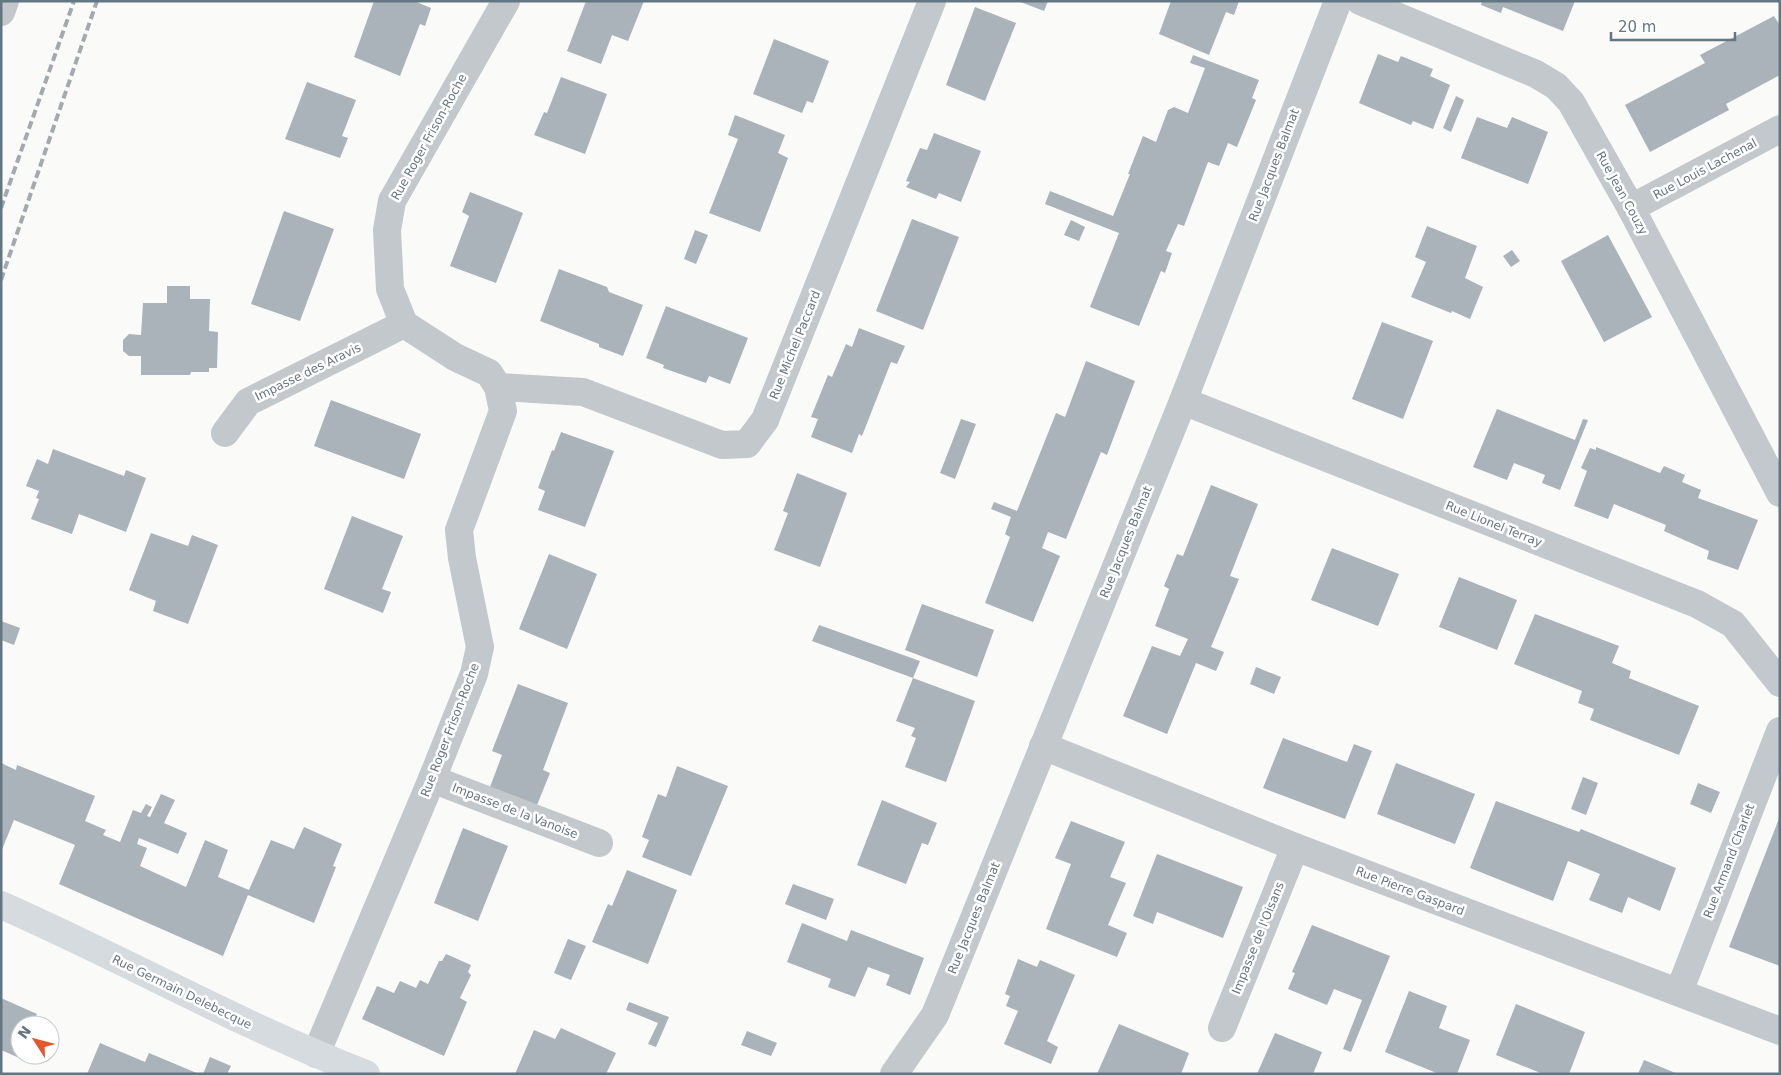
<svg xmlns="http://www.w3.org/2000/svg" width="1781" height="1075" font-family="'DejaVu Sans',sans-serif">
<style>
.building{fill:#aab3b9}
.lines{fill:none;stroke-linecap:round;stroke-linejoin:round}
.street{stroke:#c3c8cc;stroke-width:28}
.secondary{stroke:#d6dbdf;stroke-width:28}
.rail{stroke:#a2aab0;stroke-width:4;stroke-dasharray:8 4;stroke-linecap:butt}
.labels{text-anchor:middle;stroke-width:5;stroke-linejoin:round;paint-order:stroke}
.street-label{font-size:12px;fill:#657683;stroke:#fff}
</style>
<rect width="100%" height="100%" fill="#fafaf8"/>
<g class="building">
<path d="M374 1H414L431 8 425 26 420 24 400 76 354 57Z"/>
<path d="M586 1H644L628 41 612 35 601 64 567 51Z"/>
<path d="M1018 1H1048L1044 11Z"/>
<path d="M1171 1H1239L1234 15 1226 12 1209 55 1159 34Z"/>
<path d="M1482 1H1575L1563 31 1503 7 1501 13 1481 5Z"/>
<path d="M975 7 1016 23 985 101 946 85Z"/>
<path d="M1774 16 1779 24H1780V75L1726 104 1729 110 1650 152 1625 105 1705 63 1700 55Z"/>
<path d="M774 39 829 61 813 103 807 101 802 113 753 94Z"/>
<path d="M1378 54 1398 62 1401 56 1433 69 1430 76 1450 85 1433 129 1413 121 1411 125 1359 103Z"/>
<path d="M1193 55 1259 80 1252 98 1256 100 1237 147 1228 143 1219 166 1208 162 1184 226 1178 224 1166 251 1172 253 1165 273 1161 271 1139 326 1090 307 1119 233 1045 204 1050 191 1113 216 1130 174H1128L1143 136 1156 142 1168 110 1174 107 1188 113 1205 68 1190 63Z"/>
<path d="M561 77 607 94 585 154 534 135 544 112 547 113Z"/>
<path d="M307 82 356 100 342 136 348 138 340 158 285 139Z"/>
<path d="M1456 96 1464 100 1451 132 1443 128Z"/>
<path d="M735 115 785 135 778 153 788 158 760 232 709 213 738 139 728 135Z"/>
<path d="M1477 117 1507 128 1512 117 1548 132 1528 184 1461 158Z"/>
<path d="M934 133 981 151 961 202 939 193 936 199 906 187 910 182 906 181 920 148 927 150Z"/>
<path d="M470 192 523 213 496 283 450 266 469 216 462 212Z"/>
<path d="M284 211 334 229 300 321 251 304Z"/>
<path d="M912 219 959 237 923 330 876 311Z"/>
<path d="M1071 220 1085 227 1079 241 1064 235Z"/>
<path d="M1427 226 1477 246 1465 278 1483 287 1470 319 1452 311 1451 313 1411 297 1426 262 1415 257Z"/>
<path d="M695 230 708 235 696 264 684 259Z"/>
<path d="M1608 235 1652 317 1604 342 1561 261Z"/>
<path d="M1512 250 1520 261 1511 267 1503 256Z"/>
<path d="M559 269 607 287 609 292 643 305 623 356 599 347V344L540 321Z"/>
<path d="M167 286H190V299H210L209 331 218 332 217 368H209V372H191L190 375H141V356H129L123 351V340L129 334 141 335 143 303H167Z"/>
<path d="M666 306 748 338 730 384 709 376 706 383 663 368 664 365 646 358Z"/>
<path d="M1382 322 1433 341 1403 419 1352 399Z"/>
<path d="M859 328 905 346 897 364 891 362 862 436 859 434 852 453 811 437 818 419 811 417 828 375 832 377 846 344 852 347Z"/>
<path d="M1086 361 1135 381 1107 455 1101 452 1066 539 1048 532 1042 548 1060 556 1033 622 985 603 1010 537 1005 534 1011 517 991 509 994 502 1017 511 1056 413 1065 417Z"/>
<path d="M331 400 421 434 404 479 314 446Z"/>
<path d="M1497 409 1575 440 1583 419 1588 420 1560 490 1542 483 1545 475 1514 463 1507 480 1473 467Z"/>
<path d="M961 419 976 424 955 479 940 473Z"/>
<path d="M561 432 614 451 585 527 538 510 545 491 538 488 552 450 554 451Z"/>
<path d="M1596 447 1660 473 1664 466 1685 475 1682 482 1701 490 1698 498 1758 520 1738 570 1707 559 1709 551 1664 531 1666 525 1614 504 1608 519 1574 506 1587 471 1581 468 1590 448 1596 450Z"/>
<path d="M53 449 124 476 126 470 146 478 126 532 79 514 72 534 31 519 39 499 36 498 39 491 26 486 37 459 48 464Z"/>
<path d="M797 473 847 493 820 567 774 550 788 513 783 511Z"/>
<path d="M1211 485 1258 504 1230 576 1239 579 1211 647 1224 652 1216 671 1196 663 1167 734 1123 716 1152 646 1180 656 1188 639 1155 626 1169 589 1164 586 1177 554 1183 556Z"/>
<path d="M352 516 403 536 382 589 391 592 383 613 324 589Z"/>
<path d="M151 533 188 546 192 535 218 545 188 624 153 611 156 601 129 590Z"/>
<path d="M1332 548 1399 574 1378 626 1311 600Z"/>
<path d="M549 554 597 574 567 649 519 629Z"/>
<path d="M1459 577 1517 600 1497 650 1439 627Z"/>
<path d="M922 604 994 630 977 677 905 650Z"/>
<path d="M1535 614 1619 646 1612 663 1631 671 1629 678 1699 706 1679 755 1590 720 1594 709 1578 703 1582 691 1514 664Z"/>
<path d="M1 621 20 628 14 645 1 640Z"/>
<path d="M819 625 920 661 913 678 812 641Z"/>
<path d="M1256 667 1281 677 1274 694 1250 684Z"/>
<path d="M913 678 975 701 946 782 905 767 916 738 911 736 915 728 896 721Z"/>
<path d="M518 684 568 703 543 770 550 773 537 805 490 787 502 755 492 751Z"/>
<path d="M1283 738 1347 762 1354 744 1372 751 1345 819 1263 788Z"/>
<path d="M1 763 16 770 17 765 95 796 85 821 106 830 103 835 120 842 133 810 141 813 146 804 152 807 147 816 150 817 161 794 175 800 164 823 187 833 178 854 139 838 137 844 147 848 140 866 186 887 205 840 228 850 218 877 249 890 271 840 294 849 304 827 342 844 333 866 336 867 314 923 248 895 223 956 59 884 75 845 14 820 1 852Z"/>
<path d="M1396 763 1475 794 1455 844 1377 814Z"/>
<path d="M677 766 728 786 691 876 642 857 649 840 642 837 658 794 666 797Z"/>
<path d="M1583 777 1598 783 1586 815 1571 809Z"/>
<path d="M1698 783 1720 792 1711 813 1690 804Z"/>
<path d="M882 800 937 823 928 845 922 843 906 884 857 865Z"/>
<path d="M1496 801 1579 832 1581 829 1676 868 1660 911 1628 897 1622 913 1589 900 1600 874 1568 861 1553 901 1470 868Z"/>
<path d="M1780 816V966L1729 947Z"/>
<path d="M1071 821 1125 842 1110 877 1126 883 1108 925 1127 933 1117 957 1046 929 1071 864 1055 858Z"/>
<path d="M463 828 508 846 478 921 434 903Z"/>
<path d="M1157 854 1243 887 1223 938 1157 912 1153 924 1133 916Z"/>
<path d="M627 870 677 890 648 964 592 942 608 904 612 906Z"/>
<path d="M793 884 834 899 826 920 785 904Z"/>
<path d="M802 923 847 941 851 930 924 958 910 995 886 985 890 975 868 967 855 997 828 987 831 979 787 962Z"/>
<path d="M1312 925 1390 956 1351 1052 1343 1049 1362 1000 1334 989 1327 1005 1288 989 1295 973 1292 972Z"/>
<path d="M568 939 586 946 571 980 554 973Z"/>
<path d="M446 954 471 965 468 972 471 975 460 998 467 1002 444 1056 362 1019 377 986 394 993 400 981 416 988 420 980 428 984 439 961H442Z"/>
<path d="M1018 959 1037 967 1040 960 1075 975 1047 1041 1058 1047 1051 1064 1004 1044 1018 1011 1006 1006 1010 996 1005 994Z"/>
<path d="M1409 991 1447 1006 1439 1028 1470 1040 1457 1074H1439L1385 1052Z"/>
<path d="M1 998 37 1014 32 1025H20V1052L17 1057 1 1050Z"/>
<path d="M629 1002 669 1017 656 1047 648 1044 658 1023 626 1010Z"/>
<path d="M1516 1004 1585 1032 1569 1074H1543L1496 1055Z"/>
<path d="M1119 1024 1189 1053 1181 1074H1097Z"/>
<path d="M561 1028 616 1053 606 1074H515L534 1030 555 1039Z"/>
<path d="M747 1031 777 1043 771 1056 741 1045Z"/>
<path d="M1275 1033 1322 1052 1313 1074H1257Z"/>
<path d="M100 1043 145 1062 149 1053 199 1074H87Z"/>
<path d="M210 1057 231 1066 227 1074H203Z"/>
<path d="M1644 1060 1678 1074H1638Z"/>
</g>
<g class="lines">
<g class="street">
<path d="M1360 1 1536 74 1556 86 1571 102 1631 208 1780 493"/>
<path d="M1 12 5 1"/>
<path d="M1631 208 1780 129"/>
<path d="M498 387 583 392 722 445 747 444 765 420 932 1"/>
<path d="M1183 401 1697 604 1733 624 1780 683"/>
<path d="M225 433 248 402 404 324"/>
<path d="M1043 746 1295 847 1780 1031"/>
<path d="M432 779 599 843"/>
<path d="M1679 992 1780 731"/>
<path d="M1222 1028 1295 847"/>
<path d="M316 1054 432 779 474 674 480 647 462 558 459 530 503 411 498 387 489 373 455 357 404 324 390 289 387 230 392 201 506 1"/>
<path d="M894 1074 935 1015 1183 401 1338 1"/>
</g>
<path class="secondary" d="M1 905C124 959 241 1026 366 1074"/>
<g class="rail">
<path d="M1 208 74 1"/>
<path d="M1 280 97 1"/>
</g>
</g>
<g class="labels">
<g class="street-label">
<text transform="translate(429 137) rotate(-61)" y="4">Rue Roger Frison-Roche</text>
<text transform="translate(1274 165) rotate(-69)" y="4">Rue Jacques Balmat</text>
<text transform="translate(1705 169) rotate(-28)" y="4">Rue Louis Lachenal</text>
<text transform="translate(1622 193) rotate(61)" y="4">Rue Jean Couzy</text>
<text transform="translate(795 345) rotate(-68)" y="4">Rue Michel Paccard</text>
<text transform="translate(308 372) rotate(-26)" y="4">Impasse des Aravis</text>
<text transform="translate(1494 524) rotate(22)" y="4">Rue Lionel Terray</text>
<text transform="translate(1126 542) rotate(-68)" y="4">Rue Jacques Balmat</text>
<text transform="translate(450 730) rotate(-69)" y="4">Rue Roger Frison-Roche</text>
<text transform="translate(515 811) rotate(21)" y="4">Impasse de la Vanoise</text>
<text transform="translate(1729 861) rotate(-69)" y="4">Rue Armand Charlet</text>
<text transform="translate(1410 891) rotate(21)" y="4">Rue Pierre Gaspard</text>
<text transform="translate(974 918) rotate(-68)" y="4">Rue Jacques Balmat</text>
<text transform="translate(1258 938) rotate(-68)" y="4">Impasse de l'Oisans</text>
<text transform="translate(182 992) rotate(26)" y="4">Rue Germain Delebecque</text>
</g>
</g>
<rect width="1781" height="1075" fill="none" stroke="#657683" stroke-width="5"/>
<g transform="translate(35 1040) rotate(306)"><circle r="24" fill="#ffffff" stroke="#c1c8cd"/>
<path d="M0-4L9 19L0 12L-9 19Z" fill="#e4572e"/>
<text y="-8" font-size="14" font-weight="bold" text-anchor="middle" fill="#657683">N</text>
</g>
<path d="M1611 32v8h124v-8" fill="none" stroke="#657683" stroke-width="2.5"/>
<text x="1618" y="32" font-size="15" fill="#657683" stroke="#ffffff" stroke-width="4" paint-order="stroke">20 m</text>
</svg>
